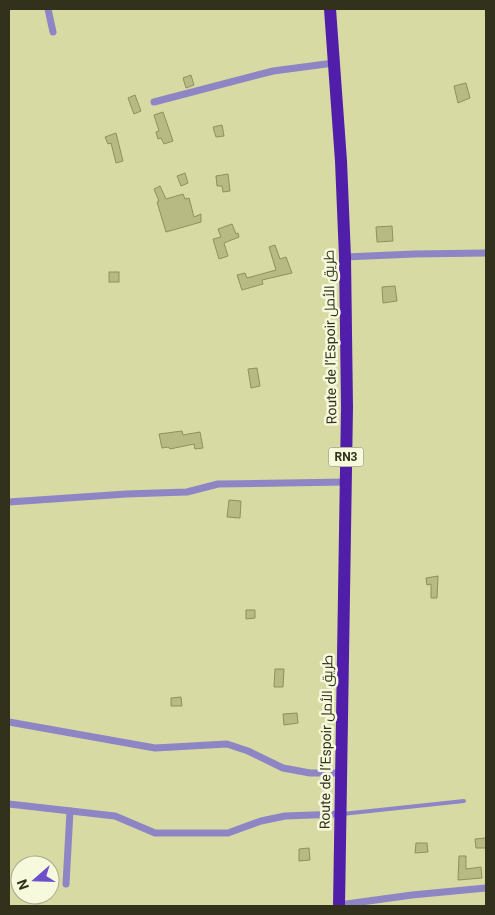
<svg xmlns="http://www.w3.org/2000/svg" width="495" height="915" font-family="Roboto,Cairo,sans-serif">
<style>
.building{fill:#b8ba84;stroke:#8f915c}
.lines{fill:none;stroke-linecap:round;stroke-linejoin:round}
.service{stroke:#8e85c5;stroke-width:4}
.minor{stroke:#8e85c5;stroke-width:7}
.trunk{stroke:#511eaa;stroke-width:12}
.labels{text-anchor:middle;stroke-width:5;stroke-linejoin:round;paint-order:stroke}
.shield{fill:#f7f9dd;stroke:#6d6e56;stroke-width:1}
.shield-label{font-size:12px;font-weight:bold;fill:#32321c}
.street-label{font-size:14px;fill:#32321c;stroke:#f7f9dd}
</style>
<rect width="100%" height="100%" fill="#d8daa3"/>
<g class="building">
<path d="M191 75 194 85 186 88 183 78Z"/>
<path d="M466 83 470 98 458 103 454 86Z"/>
<path d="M135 95 141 111 134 114 128 98Z"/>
<path d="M163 112 173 141 164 144 161 138 158 139 156 132 159 131 154 115Z"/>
<path d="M222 125 224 136 216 137 213 127Z"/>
<path d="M116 133 123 161 116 163 111 143 108 144 105 137Z"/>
<path d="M185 173 188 183 181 186 177 176Z"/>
<path d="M228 174 230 191 223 192 222 186H217L216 176Z"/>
<path d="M160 186 166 199 183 194 185 199 189 198 194 217 201 214V222L166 232 157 202 159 201 154 189Z"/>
<path d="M232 224 236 234 238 233 239 237 224 243 228 256 219 259 213 239 221 237 218 229Z"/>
<path d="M392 226 393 241 377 242 376 227Z"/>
<path d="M275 245 280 259 286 257 292 273 262 280 263 284 242 290 237 275 245 273 247 278 276 270 269 247Z"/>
<rect x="109" y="272" width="10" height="10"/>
<path d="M395 286 397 301 383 303 382 287Z"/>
<path d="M257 368 260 386 251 388 248 369Z"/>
<path d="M182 431 183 435 200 432 203 448 195 449 194 444 170 449 168 447 162 448 159 434Z"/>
<path d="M229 500 241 501 240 518 227 517Z"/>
<path d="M438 576 437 598H431V584L427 585 426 578Z"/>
<path d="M246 610H255V618L246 619Z"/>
<path d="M275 669H284L283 687H274Z"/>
<path d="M181 697 182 706H171V698Z"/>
<path d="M297 713 298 723 284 725 283 714Z"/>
<path d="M486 838V848H476L475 839Z"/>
<path d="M416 843H427L428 852 415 853Z"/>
<path d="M309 848 310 860 299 861V849Z"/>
<path d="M459 856H466V869L481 867 482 878 458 880Z"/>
</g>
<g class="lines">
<path class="service" d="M342 814 464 801"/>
<g class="minor">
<path d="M48 9 53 32"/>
<path d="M154 102 273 71 334 63"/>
<path d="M345 257 414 254 486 253"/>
<path d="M9 502 126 494 187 492 218 484 346 482"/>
<path d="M9 722 155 748 227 744 248 751 283 768 310 773H340"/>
<path d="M9 804 115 816 155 833H228L261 821 285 816 339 814"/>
<path d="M66 884 70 811"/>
<path d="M339 905 412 895 486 888"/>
</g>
<path class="trunk" d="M330 9 341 161 345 257 347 407 339 906"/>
</g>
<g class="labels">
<rect class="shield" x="328.5" y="447.5" width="35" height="19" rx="4"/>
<g class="shield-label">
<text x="346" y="461">RN3</text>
</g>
<g class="street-label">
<text transform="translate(330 337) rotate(-91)" y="5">Route de l’Espoir طريق الأمل</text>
<text transform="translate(326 742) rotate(-89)" y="5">Route de l’Espoir طريق الأمل</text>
</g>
</g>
<rect width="495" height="915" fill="none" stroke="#32321c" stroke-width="20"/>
<g transform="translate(35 880) rotate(250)"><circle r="24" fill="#f7f9dd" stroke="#a8a990"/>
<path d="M0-4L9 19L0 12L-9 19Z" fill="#6d50ca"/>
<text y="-8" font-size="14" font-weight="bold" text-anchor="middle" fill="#32321c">N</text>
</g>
</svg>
